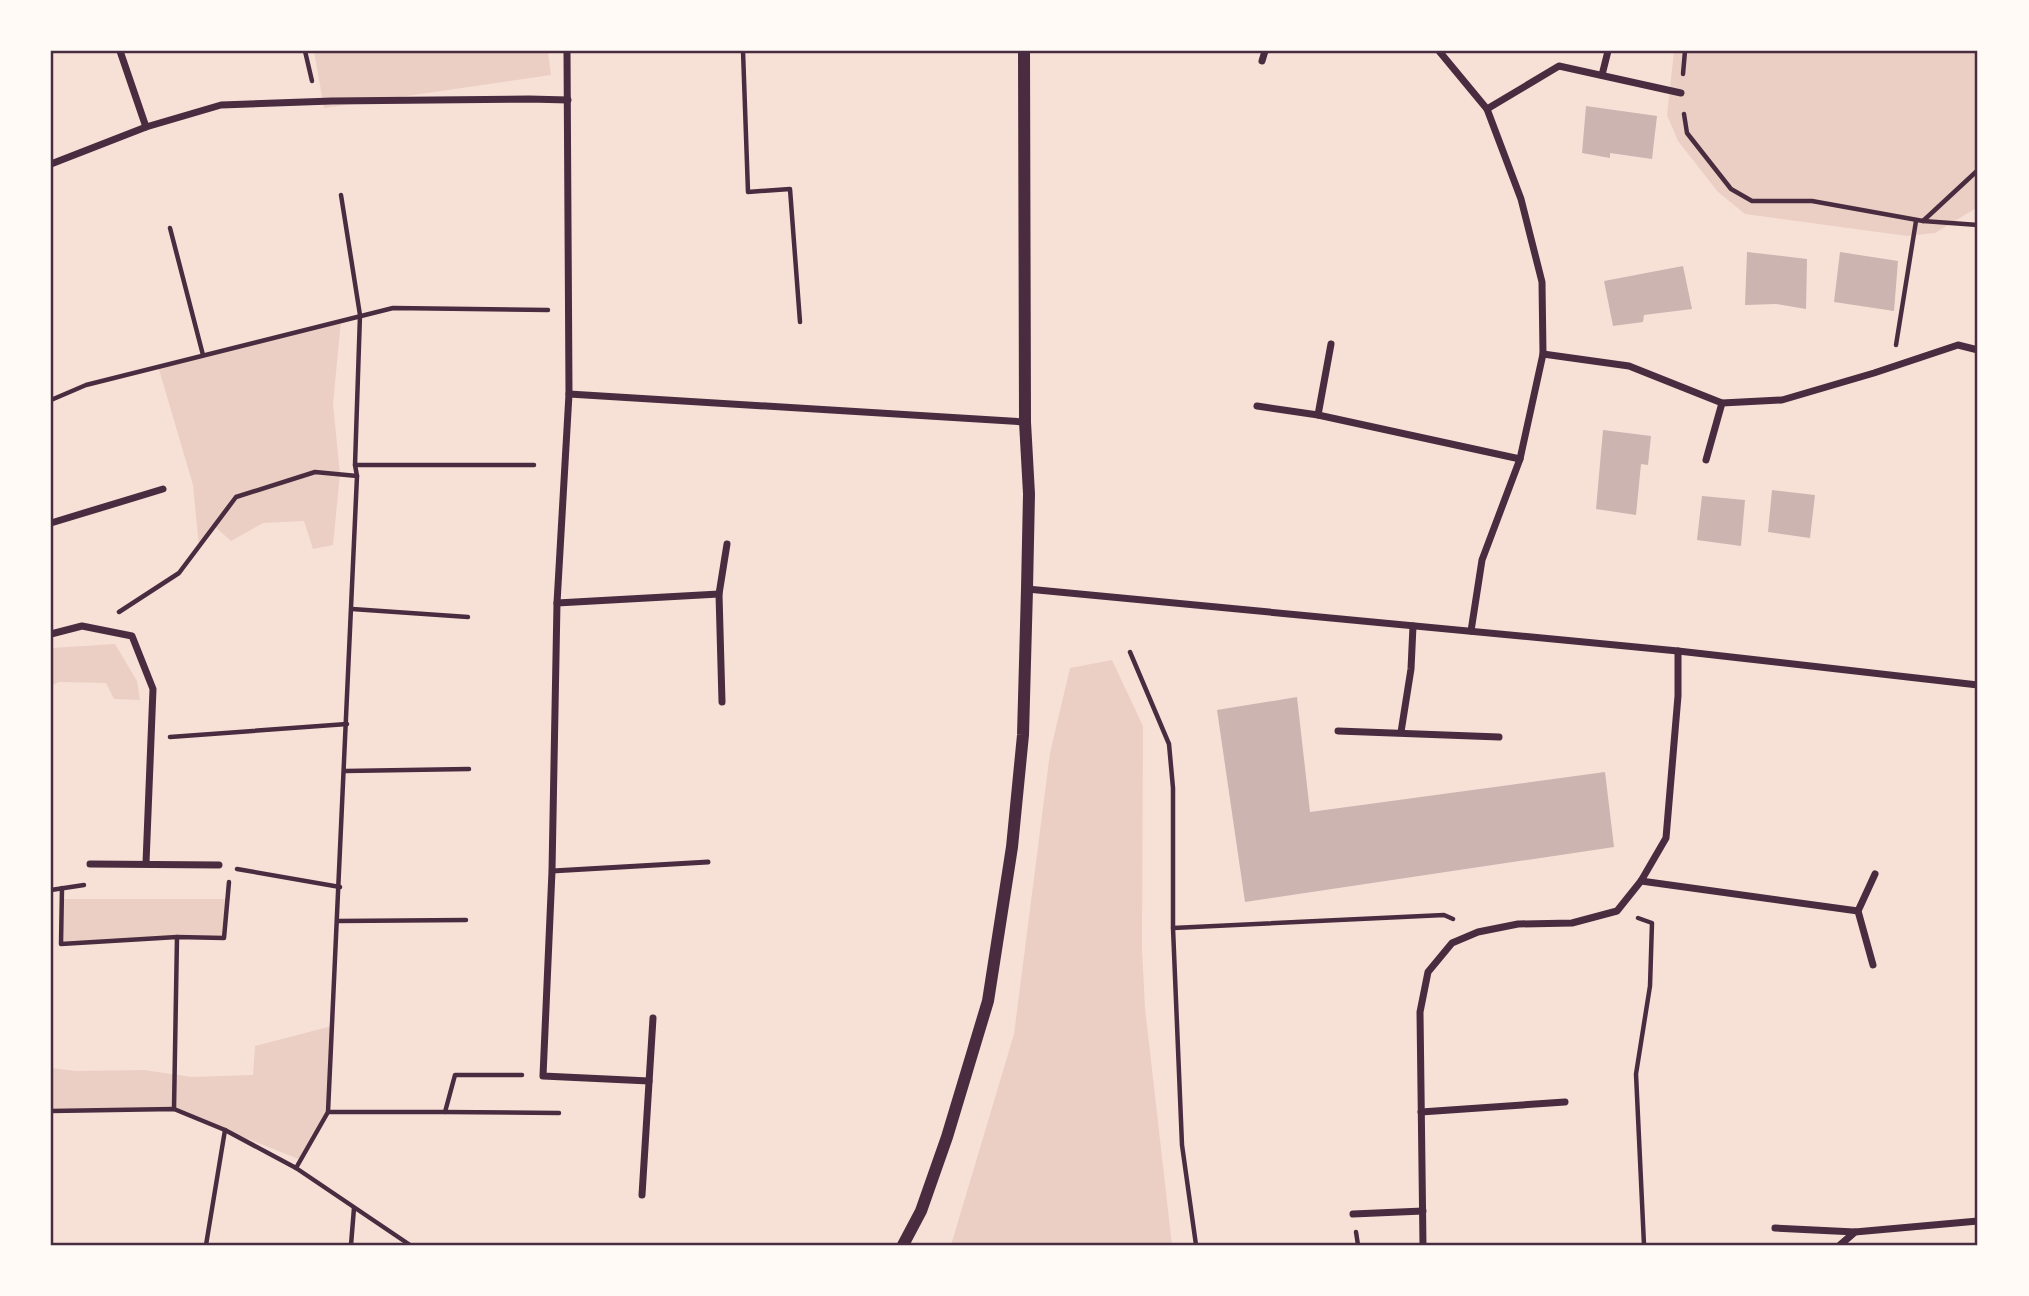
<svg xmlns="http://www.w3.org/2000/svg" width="2029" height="1296" font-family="Jost,sans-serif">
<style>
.green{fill:#ebcfc5}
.building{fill:#ccb4b1}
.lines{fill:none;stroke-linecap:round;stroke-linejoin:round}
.path{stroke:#4a2c40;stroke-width:4.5}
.service{stroke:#4a2c40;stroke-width:5}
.minor{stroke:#4a2c40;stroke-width:7}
.tertiary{stroke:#4a2c40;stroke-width:12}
.neatline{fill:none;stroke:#4a2c40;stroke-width:2.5}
</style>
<rect width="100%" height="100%" fill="#f7e1d7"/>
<g class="green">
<path d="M314 51H548L551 75 324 108Z"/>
<path d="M1674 51H1978V207L1935 233 1907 236 1745 214 1718 192 1678 141 1667 115Z"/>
<path d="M341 320 333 404 340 474 333 545 313 549 304 521 263 523 231 541 214 526 199 547 193 485 158 366Z"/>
<path d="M115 644 137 681 140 700 114 699 106 683 59 682 51 686V648Z"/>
<path d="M1112 660 1143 726 1142 949 1145 1008 1172 1245H951L1014 1034 1050 753 1070 668Z"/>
<path d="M62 899H227L224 938 177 937 61 944Z"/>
<path d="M332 1026 328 1112 301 1160 174 1109 51 1111V1068L76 1071 144 1070 192 1077 253 1075 255 1046Z"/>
</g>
<g class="building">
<path d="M1586 106 1657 116 1652 159 1610 153V158L1582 153Z"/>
<path d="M1747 252 1807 259 1806 309 1776 304 1745 305Z"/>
<path d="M1840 252 1898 261 1894 311 1834 302Z"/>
<path d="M1683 266 1692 309 1644 315 1643 322 1613 326 1604 281Z"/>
<path d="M1603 430 1651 436 1648 465 1641 464 1636 515 1596 509Z"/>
<path d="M1772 490 1815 495 1810 538 1768 532Z"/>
<path d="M1702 496 1745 500 1741 546 1697 540Z"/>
<path d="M1297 697 1310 812 1605 772 1614 847 1245 902 1217 710Z"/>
</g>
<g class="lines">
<g class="path">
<path d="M305 51 312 81"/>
<path d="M743 51 748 192 790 189 800 322"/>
<path d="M1683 74 1685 51"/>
<path d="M1684 114 1687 133 1731 189 1752 201H1812L1923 221 1978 170"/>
<path d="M1923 221 1978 225"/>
<path d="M170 228 203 355"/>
<path d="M1896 345 1916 221"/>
<path d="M51 400 86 385 393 308 548 310"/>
<path d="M355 465H534"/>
<path d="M352 609 468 617"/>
<path d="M119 612 179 573 236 497 315 472 357 476"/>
<path d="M1130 652 1169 744 1173 788V928L1182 1145 1196 1245"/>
<path d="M170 737 347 724"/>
<path d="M345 771 469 769"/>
<path d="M237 869 340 887"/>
<path d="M62 888 61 944 177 937 224 938 229 882"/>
<path d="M51 890 84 885"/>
<path d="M1638 918 1652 923 1650 986 1636 1074 1644 1245"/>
<path d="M338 921 466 920"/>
<path d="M1173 928 1444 915 1453 919"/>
<path d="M174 1109 177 937"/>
<path d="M51 1111 174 1109 225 1130 296 1168 410 1245"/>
<path d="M328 1112H445L455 1075H522"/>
<path d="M445 1112 559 1113"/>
<path d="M296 1168 328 1112 357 476 355 465 360 315 341 195"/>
<path d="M1356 1232 1358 1245"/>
<path d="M206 1245 225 1130"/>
<path d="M351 1245 354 1208"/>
</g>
<path class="service" d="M552 871 708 862"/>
<g class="minor">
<path d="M120 51 146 127"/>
<path d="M567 51 569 394 557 603 552 871 543 1076 649 1081"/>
<path d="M1439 51 1487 109 1521 199 1542 282 1543 354 1520 459 1482 560 1471 631"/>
<path d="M1262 61 1265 51"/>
<path d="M1602 75 1608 51"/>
<path d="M1487 109 1559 66 1681 93"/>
<path d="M51 164 146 127 221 105 332 101 529 99 568 100"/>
<path d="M1543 354 1629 366 1722 403 1782 400 1874 373 1958 345 1978 350"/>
<path d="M569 394 1025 422"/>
<path d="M1257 406 1318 415 1520 459"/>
<path d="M1318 415 1331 344"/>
<path d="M1706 460 1722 403"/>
<path d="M51 523 163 489"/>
<path d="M1027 589 1678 651 1978 685"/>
<path d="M557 603 719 594"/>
<path d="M51 634 82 626 132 636 153 689 146 863"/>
<path d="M722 702 719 594 727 544"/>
<path d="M1338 731 1499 737"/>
<path d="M1401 732 1411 669 1413 626"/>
<path d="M90 864 219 865"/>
<path d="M1641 881 1858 911"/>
<path d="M1873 965 1858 911 1875 874"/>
<path d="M1421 1112 1565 1102"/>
<path d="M642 1195 653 1018"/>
<path d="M1353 1214 1423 1211"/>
<path d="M1775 1228 1855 1232"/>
<path d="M1423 1245 1420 1012 1428 972 1452 943 1478 932 1518 924 1572 923 1617 911 1641 881 1666 838 1678 696V651"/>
<path d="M1840 1245 1855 1232 1978 1221"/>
</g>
<path class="tertiary" d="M903 1245 921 1211 947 1137 988 1001 1012 847 1023 735 1027 589 1029 494 1025 422 1024 51"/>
</g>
<rect width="2029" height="1296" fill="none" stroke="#fffaf5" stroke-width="105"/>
<rect x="52" y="52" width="1924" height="1192" class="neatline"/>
</svg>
